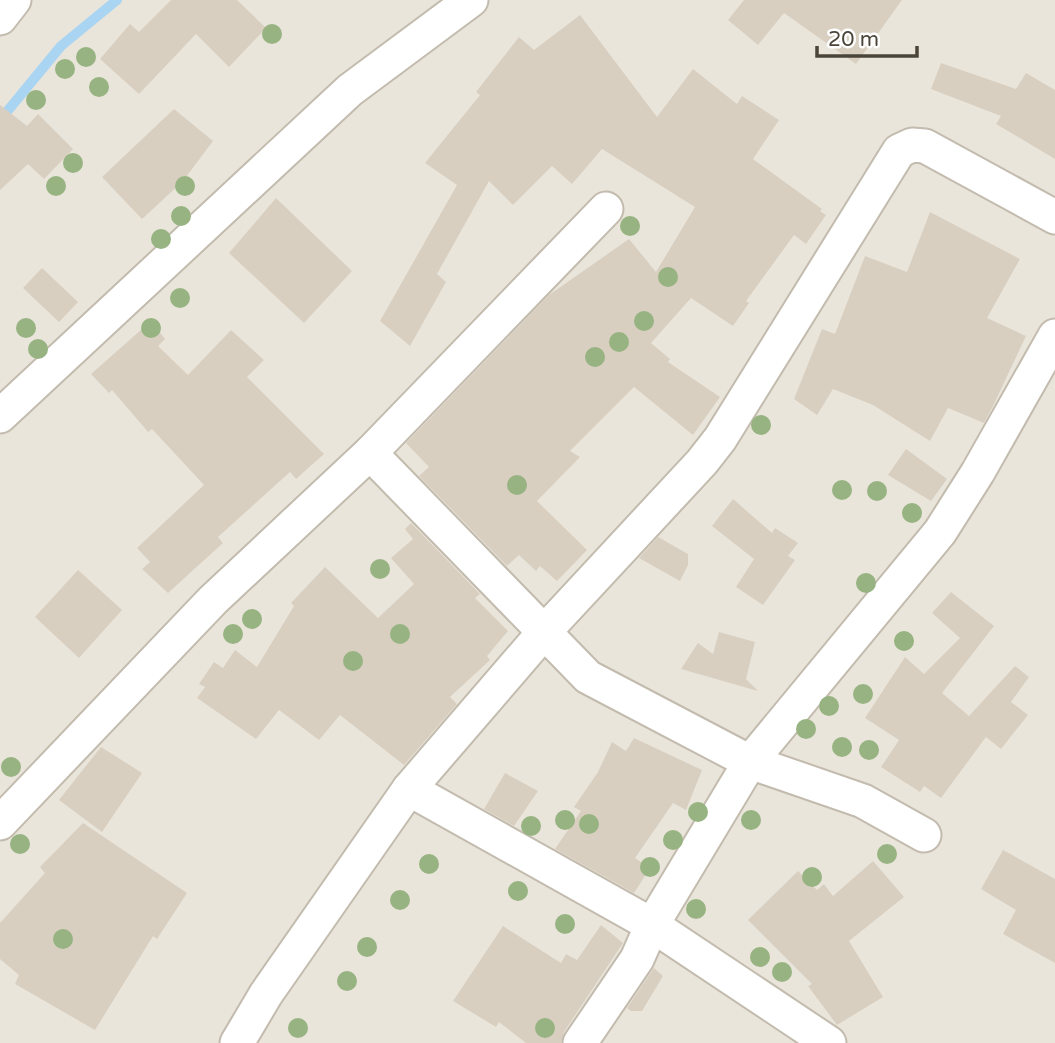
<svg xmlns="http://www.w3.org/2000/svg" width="1055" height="1043" font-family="'Varela Round',sans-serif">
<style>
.residential{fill:#eae5da}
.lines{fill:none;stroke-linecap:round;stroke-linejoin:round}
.stream{stroke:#a9d4f2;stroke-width:10}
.building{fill:#d8cfc1}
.street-casing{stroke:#c2bbae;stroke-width:37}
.street{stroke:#fff;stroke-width:33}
.tree{fill:#97b381}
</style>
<rect width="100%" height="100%" fill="#f6f3ec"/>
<rect class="residential" x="0" y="0" width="1055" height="1043"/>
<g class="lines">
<path class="stream" d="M0 120 61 46 117 0"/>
</g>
<g class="building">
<path d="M171 0H237L266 28 229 67 196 34 139 94 100 59 130 24 139 32Z"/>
<path d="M744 0H902L856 64 784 13 758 45 728 20Z"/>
<path d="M580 15 657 117 693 69 737 104 742 96 779 120 753 159 822 209 820 211 826 215 806 244 794 235 746 301 749 303 733 326 691 298 651 343 670 359 668 362 720 397 693 435 634 387 570 451 580 457 537 501 587 550 557 581 540 566 536 571 519 555 507 566 419 476 429 467 406 443 549 295 629 239 656 272 695 207 602 149 572 184 552 166 513 205 489 181 437 274 446 282 410 346 380 321 457 185 425 163 480 95 476 92 519 37 534 50Z"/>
<path d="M941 63 1016 89 1026 73 1055 90V159L996 124 1001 116 931 89Z"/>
<path d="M0 105 27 126 38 114 73 149 44 179 28 164 0 190Z"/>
<path d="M174 109 213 141 183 181 142 219 102 177Z"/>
<path d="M276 198 352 271 304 323 229 253Z"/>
<path d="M930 212 1020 259 987 318 1026 336 993 406 984 423 948 408 930 441 873 405 833 389 817 415 794 399 822 329 835 334 865 256 907 272Z"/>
<path d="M42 268 78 302 59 322 23 288Z"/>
<path d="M142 329 148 335 157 329 165 339 158 346 188 375 231 330 264 360 247 377 324 454 296 479 290 472 218 537 223 543 168 593 142 569 150 562 137 548 204 485 152 429 148 432 143 426 112 390 109 393 91 374Z"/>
<path d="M906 449 947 479 931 501 888 475Z"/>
<path d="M733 499 772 533 775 528 798 543 788 556 795 560 763 605 736 587 754 559 712 526Z"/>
<path d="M411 523 480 594 475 598 508 631 487 656 490 660 450 697 457 704 404 765 340 715 319 740 279 710 256 739 197 698 205 687 199 684 214 662 223 668 235 650 257 667 294 606 291 603 325 567 378 618 414 584 391 558 413 539 405 529Z"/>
<path d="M658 537 688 554V565L680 581 639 558Z"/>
<path d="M78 570 122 610 79 658 35 617Z"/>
<path d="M951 592 994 626 942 693 969 716 1015 666 1029 677 1011 702 1028 715 1001 749 986 737 941 798 924 786 920 792 881 767 899 740 865 718 905 657 924 674 960 638 932 613Z"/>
<path d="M719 632 755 642 746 679 758 691 681 669 698 643 713 654Z"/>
<path d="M634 738 702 770 686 810 673 803 635 858 650 868 634 893 555 849 581 811 574 807 598 772 612 742 626 751Z"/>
<path d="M101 747 142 773 102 832 59 800Z"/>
<path d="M505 773 538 791 514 826 484 809Z"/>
<path d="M83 823 187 893 157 939 153 936 95 1030 15 984 19 975 0 959V923L45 873 40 867Z"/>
<path d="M1003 850 1055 879V963L1003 934 1016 910 981 889Z"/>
<path d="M873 861 904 897 849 941 883 997 837 1025 808 986 812 984 748 920 798 871 817 890 824 884 833 896Z"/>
<path d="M601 925 623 943 564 1032 561 1043H526L499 1022 496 1027 453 1001 503 926 561 963 566 954 577 960Z"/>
<path d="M654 968 663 976 642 1011H631L627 1008Z"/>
</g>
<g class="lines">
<defs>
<g id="street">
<path d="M0 18 14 0"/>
<path d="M0 416 350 90 471 0"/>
<path d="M370 453 588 677 750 762 863 801 924 835"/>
<path d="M409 789 652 925 637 959 580 1043"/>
<path d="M0 823 213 600 370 453 606 209"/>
<path d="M237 1043 266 994 409 789 545 631 702 462 720 439 899 151 912 145 925 146 1055 217"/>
<path d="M829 1043 652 925 750 762 940 532 978 472 1055 336"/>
</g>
</defs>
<use href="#street" class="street-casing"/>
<use href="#street" class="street"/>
</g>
<g class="tree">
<circle cx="272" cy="34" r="10"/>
<circle cx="86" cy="57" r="10"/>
<circle cx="65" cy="69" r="10"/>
<circle cx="99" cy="87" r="10"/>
<circle cx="36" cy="100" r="10"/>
<circle cx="73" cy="163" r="10"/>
<circle cx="56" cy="186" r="10"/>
<circle cx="185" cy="186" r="10"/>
<circle cx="181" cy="216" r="10"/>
<circle cx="630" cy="226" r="10"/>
<circle cx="161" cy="239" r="10"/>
<circle cx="668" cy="277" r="10"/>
<circle cx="180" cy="298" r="10"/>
<circle cx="644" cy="321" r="10"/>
<circle cx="26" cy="328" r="10"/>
<circle cx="151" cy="328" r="10"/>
<circle cx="619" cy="342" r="10"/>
<circle cx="38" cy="349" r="10"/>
<circle cx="595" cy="357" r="10"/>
<circle cx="761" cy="425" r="10"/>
<circle cx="517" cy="485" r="10"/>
<circle cx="842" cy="490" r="10"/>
<circle cx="877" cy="491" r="10"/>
<circle cx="912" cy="513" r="10"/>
<circle cx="380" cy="569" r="10"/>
<circle cx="866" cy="583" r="10"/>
<circle cx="252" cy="619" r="10"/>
<circle cx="233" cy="634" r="10"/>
<circle cx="400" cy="634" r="10"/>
<circle cx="904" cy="641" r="10"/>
<circle cx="353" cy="661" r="10"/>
<circle cx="863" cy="694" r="10"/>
<circle cx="829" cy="706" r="10"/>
<circle cx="806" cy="729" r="10"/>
<circle cx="842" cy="747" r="10"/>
<circle cx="869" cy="750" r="10"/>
<circle cx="11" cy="767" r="10"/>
<circle cx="698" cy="812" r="10"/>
<circle cx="565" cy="820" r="10"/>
<circle cx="751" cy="820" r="10"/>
<circle cx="589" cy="824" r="10"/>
<circle cx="531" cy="826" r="10"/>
<circle cx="673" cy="840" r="10"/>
<circle cx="20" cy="844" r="10"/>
<circle cx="887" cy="854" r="10"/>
<circle cx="429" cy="864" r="10"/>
<circle cx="650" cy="867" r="10"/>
<circle cx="812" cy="877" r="10"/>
<circle cx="518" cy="891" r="10"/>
<circle cx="400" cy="900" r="10"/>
<circle cx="696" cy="909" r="10"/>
<circle cx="565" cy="924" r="10"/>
<circle cx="63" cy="939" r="10"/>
<circle cx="367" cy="947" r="10"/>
<circle cx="760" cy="957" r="10"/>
<circle cx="782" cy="972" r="10"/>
<circle cx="347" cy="981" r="10"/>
<circle cx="298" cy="1028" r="10"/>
<circle cx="545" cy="1028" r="10"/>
</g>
<path d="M817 46v10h100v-10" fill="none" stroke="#4b4439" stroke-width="3.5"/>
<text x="828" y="46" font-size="21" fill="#4b4439" stroke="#ffffff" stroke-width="5" paint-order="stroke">20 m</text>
</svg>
